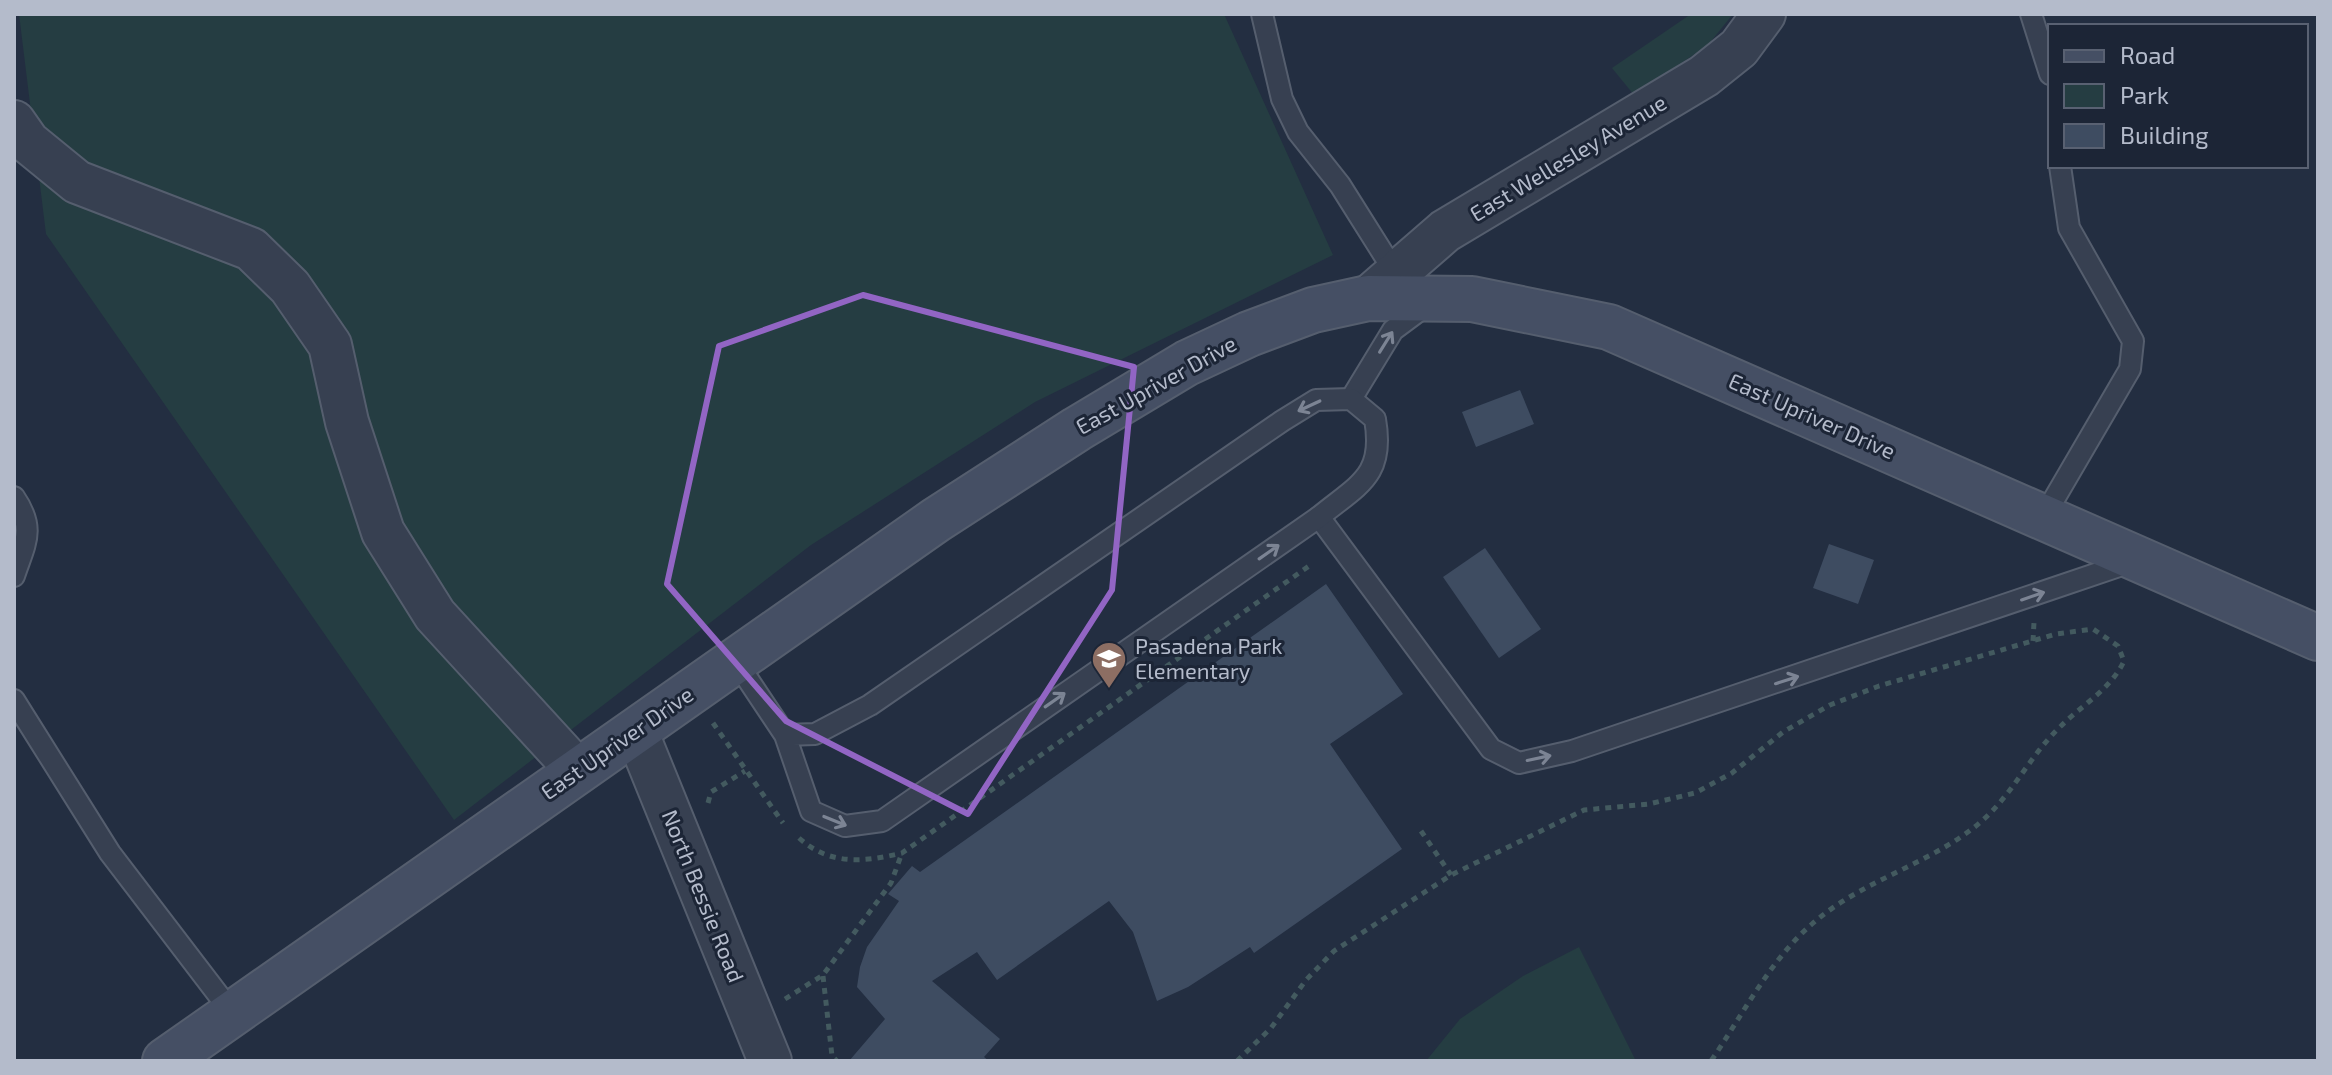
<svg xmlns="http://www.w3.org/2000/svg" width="2332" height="1075" font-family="'Exo 2',sans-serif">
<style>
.green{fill:#253d42}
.building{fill:#3e4c61}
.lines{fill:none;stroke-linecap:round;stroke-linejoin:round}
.service-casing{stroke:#555e6e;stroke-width:24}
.minor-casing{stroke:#555e6e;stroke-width:46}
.secondary-casing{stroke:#555e6e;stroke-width:48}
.path{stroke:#435a5f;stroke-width:5;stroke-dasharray:6 6;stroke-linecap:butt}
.service{stroke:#374051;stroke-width:20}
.minor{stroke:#374051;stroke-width:42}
.secondary{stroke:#454f64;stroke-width:44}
.oneway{stroke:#7c8494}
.marked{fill:none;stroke:#9265c4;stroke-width:6;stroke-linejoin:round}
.labels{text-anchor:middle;stroke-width:6;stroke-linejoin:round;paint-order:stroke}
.street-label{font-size:22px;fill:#b4bbcb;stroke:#1c2536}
.poi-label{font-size:22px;fill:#b4bbcb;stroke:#1c2536;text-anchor:start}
</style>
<rect width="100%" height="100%" fill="#232e41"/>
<g class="green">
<path d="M19 14H1224L1333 255 1035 402 811 545 454 820 46 234Z"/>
<path d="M1691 14H1733L1708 45 1634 95 1612 68Z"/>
<path d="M1579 947 1636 1061H1426L1460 1019 1523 976Z"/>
</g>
<g class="building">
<path d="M1520 390 1534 424 1476 447 1462 412Z"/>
<path d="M1829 544 1874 560 1858 604 1813 588Z"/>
<path d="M1485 548 1541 629 1499 658 1443 577Z"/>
<path d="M1326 584 1403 694 1330 744 1402 849 1254 953 1250 947 1188 987 1157 1001 1133 932 1109 901 997 980 977 952 932 981 1000 1039 984 1057 989 1061H849L885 1019 857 987 860 967 867 947 899 901 888 894 912 866 920 872Z"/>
</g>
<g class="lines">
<defs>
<g id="service">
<path d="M1262 14 1282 99 1298 132 1340 185 1396 274"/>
<path d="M2031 14 2050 74"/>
<path d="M1351 399 1393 330 1428 304"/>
<path d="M14 497C36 529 25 543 14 576"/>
<path d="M1319 517 1491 749 1519 763 1572 751 2131 562"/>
<path d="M2043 518 2130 369 2133 341 2069 228 2060 166"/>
<path d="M735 660 785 735 811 811 845 826 882 821 1319 517C1359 484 1385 476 1375 419L1351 399 1316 400 1282 421 870 705 815 734 785 735"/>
<path d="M14 700 110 853 233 1014"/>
</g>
<g id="minor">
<path d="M14 122 28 142 77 182 251 249 290 287 330 345 347 422 383 532 435 615 578 771"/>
<path d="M1368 298 1445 231 1704 76 1739 48 1764 14"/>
<path d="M636 731 770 1061"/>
</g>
<path id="secondary" d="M165 1061 936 520 1077 429 1187 363 1249 334 1313 310 1368 298 1472 299 1609 327 2318 638"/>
</defs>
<use href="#service" class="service-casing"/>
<use href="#minor" class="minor-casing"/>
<use href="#secondary" class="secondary-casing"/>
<g class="path">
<path d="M2033 641 2034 622"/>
<path d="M713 723 783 823"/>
<path d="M708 803 711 792 745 771"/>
<path d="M1421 831 1451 875"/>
<path d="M799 838C830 866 864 862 902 853L1309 566"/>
<path d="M823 976 832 1056 837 1061"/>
<path d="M785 999 823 975 891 883 902 853"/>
<path d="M1237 1061 1271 1028 1306 980 1334 951 1451 875 1584 810 1649 804 1695 793 1732 773 1783 732 1830 705 1879 686 2056 634 2093 629 2118 646 2124 661C2111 689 2082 705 2061 726 2031 754 2014 792 1983 820 1933 864 1863 879 1812 924 1770 960 1742 1016 1711 1061"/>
</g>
<use href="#service" class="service"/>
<use href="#minor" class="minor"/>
<use href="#secondary" class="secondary"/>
</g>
<defs><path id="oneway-shaft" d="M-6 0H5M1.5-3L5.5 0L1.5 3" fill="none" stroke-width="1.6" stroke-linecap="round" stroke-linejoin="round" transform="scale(2)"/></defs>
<g class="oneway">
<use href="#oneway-shaft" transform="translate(1386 342) rotate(-58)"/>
<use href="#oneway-shaft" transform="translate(1309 406) rotate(155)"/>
<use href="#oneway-shaft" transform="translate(1269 552) rotate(-35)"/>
<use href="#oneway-shaft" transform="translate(2033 596) rotate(-19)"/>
<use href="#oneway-shaft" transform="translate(1787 680) rotate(-18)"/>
<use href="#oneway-shaft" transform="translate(1055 700) rotate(-35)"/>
<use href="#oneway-shaft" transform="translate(1539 758) rotate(-12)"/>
<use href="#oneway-shaft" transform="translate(835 821) rotate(22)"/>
</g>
<path class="marked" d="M863 295 1134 367 1112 590 968 814 786 721 667 584 719 346Z"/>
<defs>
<symbol id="school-pin" viewBox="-11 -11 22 30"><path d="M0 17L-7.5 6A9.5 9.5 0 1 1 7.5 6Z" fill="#8d6e63" stroke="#1c2536"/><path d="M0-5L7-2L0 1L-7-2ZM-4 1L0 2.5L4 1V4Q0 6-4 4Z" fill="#fff"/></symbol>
</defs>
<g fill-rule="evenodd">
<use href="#school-pin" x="1089" y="639" width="40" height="54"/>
</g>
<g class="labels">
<g class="street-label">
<text transform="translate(1568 158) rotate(-31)" y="8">East Wellesley Avenue</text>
<text transform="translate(1156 385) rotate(-29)" y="8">East Upriver Drive</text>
<text transform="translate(1812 416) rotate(24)" y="8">East Upriver Drive</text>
<text transform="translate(617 743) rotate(-35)" y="8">East Upriver Drive</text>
<text transform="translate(703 896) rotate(68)" y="8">North Bessie Road</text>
</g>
<g class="poi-label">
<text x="1135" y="654">Pasadena Park<tspan x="1135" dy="25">Elementary</tspan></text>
</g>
</g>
<rect width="2332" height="1075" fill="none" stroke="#b4bbcb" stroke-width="32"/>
<rect x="2048" y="24" width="260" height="144" fill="#1c2536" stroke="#596172" stroke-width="2"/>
<rect x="2064" y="50" width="40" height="12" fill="#454f64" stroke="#596172" stroke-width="2"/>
<text x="2120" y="64" font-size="24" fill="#b4bbcb">Road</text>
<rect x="2064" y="84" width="40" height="24" fill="#253d42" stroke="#596172" stroke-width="2"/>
<text x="2120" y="104" font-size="24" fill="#b4bbcb">Park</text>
<rect x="2064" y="124" width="40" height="24" fill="#3e4c61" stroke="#596172" stroke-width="2"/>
<text x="2120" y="144" font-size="24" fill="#b4bbcb">Building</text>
</svg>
